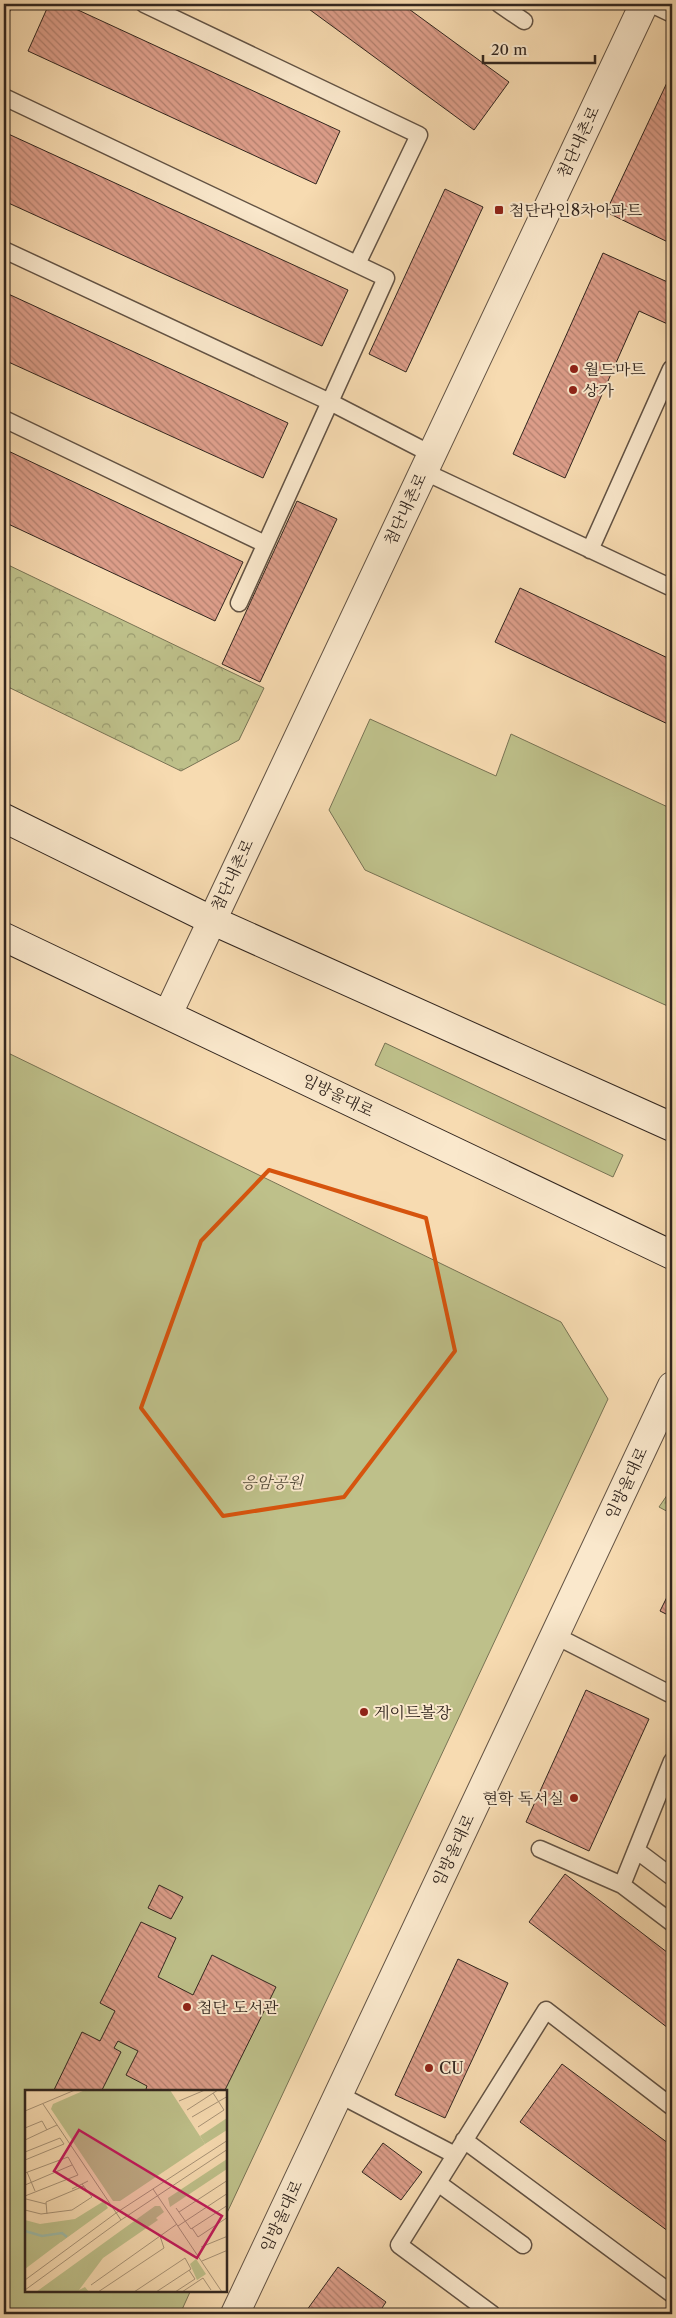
<svg xmlns="http://www.w3.org/2000/svg" width="676" height="2318" viewBox="0 0 676 2318" font-family="'Libre Caslon Text','Noto Serif KR',serif">
  <style>
    .green { fill: #bec08a; stroke: #787354 }
    .forest { fill: url(#forest-crowns); stroke: #787354 }
    .building { fill: url(#building-back-hatch); stroke: #32261f }
    .lines { fill: none; stroke-linecap: round; stroke-linejoin: round }
    .service-casing { stroke: #635344; stroke-width: 19 }
    .tertiary-casing { stroke: #635344; stroke-width: 30 }
    .secondary-casing { stroke: #32261f; stroke-width: 30 }
    .service { stroke: #fae8cc; stroke-width: 16 }
    .tertiary { stroke: #fae8cc; stroke-width: 28 }
    .secondary { stroke: #fae8cc; stroke-width: 28 }
    .marked { fill: none; stroke: #d6540e; stroke-width: 4; stroke-linejoin: round }
    .poi-dot { fill: #8f2418; stroke: #fae8cc; stroke-width: 2 }
    .labels { text-anchor: middle; stroke-width: 4; stroke-linejoin: round; paint-order: stroke }
    .street-label { font-size: 16px; fill: #32261f; stroke: #fae8cc }
    .poi-label { font-size: 16px; fill: #32261f; stroke: #fae8cc; text-anchor: start }
    .park-label { font-size: 16px; font-style: italic; fill: #554c3a; stroke: #fae8cc }
    .inset-river { fill: none; stroke: #9ebba8; stroke-width: 2.5 }
    .inset-road { fill: none; stroke: #a89377; stroke-width: 1 }
    .view { fill: #c2185b; fill-opacity: 0.15; stroke: #c2185b; stroke-width: 2.5 }
    .inset-edge { fill: none; stroke: #32261f; stroke-width: 2.5 }
  </style>
  <defs>
    <pattern id="forest-crowns" width="20" height="18" patternUnits="userSpaceOnUse" patternTransform="scale(1.25)"><rect width="20" height="18" fill="#bec08a"/><path d="M2 6a3 3 0 1 1 6 0M12 15a3 3 0 1 1 6 0" fill="none" stroke="#9b9c70"/></pattern>
    <pattern id="building-back-hatch" width="6" height="6" patternUnits="userSpaceOnUse" patternTransform="scale(1.25)"><rect width="6" height="6" fill="#dc9d89"/><path d="M-1 5l2 2M0 0l6 6M5-1l2 2" fill="none" stroke="#b3806f"/></pattern>
  </defs>
  <rect width="100%" height="100%" fill="#f7dbb1"/>
  <filter id="stains"><feTurbulence type="fractalNoise" baseFrequency=".004" numOctaves="4"/><feColorMatrix values="0 0 0 0 .2 0 0 0 0 .09 0 0 0 0 .02 0 0 0 .5 -.17"/></filter>
  <radialGradient id="worn" r=".72"><stop offset=".6" stop-color="#630" stop-opacity="0"/><stop offset="1" stop-color="#630" stop-opacity=".3"/></radialGradient>
  <path class="green" d="M370 719 496 776 511 734 672 809V1008L365 870 329 810Z
    M385 1043 623 1155 613 1177 375 1065Z
    M4 1051 561 1322 608 1399 226 2215V2092H26V2292H190L180 2314H4Z"/>
  <path class="forest" d="M4 563 264 688 239 740 181 771 4 685Z
    M672 1488V1514L659 1507Z"/>
  <path class="building" d="M4 4H13L4 24Z
    M49 4H65L340 131 316 184 28 51Z
    M302 4H402L509 82 474 130Z
    M672 72V244L606 212Z
    M4 132 348 290 322 346 4 201Z
    M445 189 483 207 406 372 369 354Z
    M603 253 672 284V326L639 311 565 478 513 454Z
    M4 292 288 423 263 478 4 360Z
    M4 449 243 562 215 621 4 522Z
    M297 501 337 519 260 682 222 664Z
    M520 588 672 660V726L495 642Z
    M672 1587V1617L660 1611Z
    M586 1690 649 1719 589 1851 526 1822Z
    M565 1874 672 1956V2031L529 1922Z
    M159 1885 183 1897 171 1919 148 1908Z
    M141 1922 176 1938 158 1977 193 1995 212 1955 276 1987 224 2092H145L147 2086 126 2075 138 2051 118 2041 114 2048 121 2052 101 2092H53L82 2032 100 2041 115 2011 100 2003Z
    M458 1959 508 1983 445 2118 395 2095Z
    M562 2064 672 2146V2234L520 2122Z
    M383 2143 422 2172 401 2200 362 2172Z
    M338 2267 386 2302 378 2314H304Z"/>
  <g class="lines">
    <defs>
      <path id="service" d="M144 4 419 135 357 264
        M499 4 524 21
        M651 4 672 14
        M4 97 386 278 239 603
        M4 250 330 402 431 454
        M4 419 265 544
        M423 471 672 588
        M590 550 671 369
        M554 1635 672 1695
        M540 1849 622 1885 672 1923
        M636 1850 672 1877
        M622 1885 672 1761
        M338 2094 455 2155
        M464 2140 672 2294
        M438 2183 523 2245
        M492 2314 399 2245 546 2010 672 2107"/>
      <path id="tertiary" d="M168 1014 644 4
        M235 2314 672 1386"/>
      <path id="secondary" d="M4 818 211 920 672 1127
        M4 937 672 1255"/>
    </defs>
    <use href="#service" class="service-casing"/>
    <use href="#tertiary" class="tertiary-casing"/>
    <use href="#secondary" class="secondary-casing"/>
    <use href="#service" class="service"/>
    <use href="#tertiary" class="tertiary"/>
    <use href="#secondary" class="secondary"/>
  </g>
  <path class="marked" d="M269 1170 426 1218 455 1351 344 1497 223 1516 141 1408 201 1241Z"/>
  <g class="poi-dot">
    <rect x="494" y="205" width="10" height="10" rx="2.5"/>
    <circle cx="574" cy="369" r="5"/>
    <circle cx="573" cy="390" r="5"/>
    <circle cx="364" cy="1712" r="5"/>
    <circle cx="574" cy="1798" r="5"/>
    <circle cx="187" cy="2007" r="5"/>
    <circle cx="429" cy="2068" r="5"/>
  </g>
  <g class="labels">
    <g class="street-label">
      <text transform="translate(578 142) rotate(-65)" y="6">첨단내촌로</text>
      <text transform="translate(405 509) rotate(-65)" y="6">첨단내촌로</text>
      <text transform="translate(232 875) rotate(-65)" y="6">첨단내촌로</text>
      <text transform="translate(338 1095) rotate(26)" y="6">임방울대로</text>
      <text transform="translate(626 1483) rotate(-65)" y="6">임방울대로</text>
      <text transform="translate(453 1850) rotate(-65)" y="6">임방울대로</text>
      <text transform="translate(281 2216) rotate(-65)" y="6">임방울대로</text>
    </g>
    <g class="poi-label">
      <text x="509" y="216">첨단라인8차아파트</text>
      <text x="584" y="375">월드마트</text>
      <text x="583" y="396">상가</text>
      <text x="374" y="1718">게이트볼장</text>
      <text x="564" y="1804" text-anchor="end">현학 독서실</text>
      <text x="197" y="2013">첨단 도서관</text>
      <text x="439" y="2074">CU</text>
    </g>
    <g class="park-label">
      <text x="272" y="1488">응암공원</text>
    </g>
  </g>
  <g transform="translate(25 2090)">
    <rect width="202" height="202" fill="#f7dbb1"/>
    <path d="M60 0H145L180 54 95 111H88L26 19 28 14ZM130 116H135L139 122 131 128 133 130 78 168 54 200 60 197 64 202H11ZM0 136 53 139 0 179ZM171 169 181 184 172 190 165 174Z" fill="#bec08a"/>
    <path d="M202 28V40L180 54 175 46ZM202 69V79L145 117 143 108ZM79 111 83 118 36 152 0 140V130L15 134 50 129Z" fill="#bec08a"/>
    <path class="inset-river" d="M0 141 17 146 37 143 42 147"/>
    <path class="inset-road" d="M154 11 180 0M18 14 96 130M162 20 193 0M0 21 50 0M167 27 203 6M173 37 199 20 188 3M0 38 17 31 22 40M0 50 32 35M0 62 35 48 39 54 0 70M2 82 10 101M0 83 43 67 53 85 0 106M0 95 47 75M47 99 63 91M128 99 197 202M1 109 21 114M151 118 166 139 203 115M0 120 16 124 47 120 67 107 57 94M154 122 203 90M22 124 21 112 59 96M153 136 203 103M167 138 173 147 203 127M176 157 203 146M177 171 203 160M0 190 91 123 203 50M66 195 152 134M0 200 96 130 203 59M73 202 139 158 135 146M109 202 160 168 166 179 131 202M150 202 170 189 164 180M157 202 178 188 186 200"/>
    <path class="view" d="M54 40 197 126 172 168 29 81Z"/>
    <rect width="202" height="202" class="inset-edge"/>
  </g>
  <rect width="676" height="2318" fill="none" stroke="#f7dbb1" stroke-width="20"/>
  <rect x="5" y="5" width="666" height="2308" fill="none" stroke="#32261f" stroke-width="2.5"/>
  <rect x="10" y="10" width="656" height="2298" fill="none" stroke="#32261f"/>
  <path d="M483 55v8h112v-8" fill="none" stroke="#32261f" stroke-width="2.5"/>
  <text x="491" y="55" font-size="15" fill="#32261f" stroke="#fae8cc" stroke-width="4" paint-order="stroke">20 m</text>
  <rect width="100%" height="100%" filter="url(#stains)"/>
  <rect width="100%" height="100%" fill="url(#worn)"/>
</svg>
